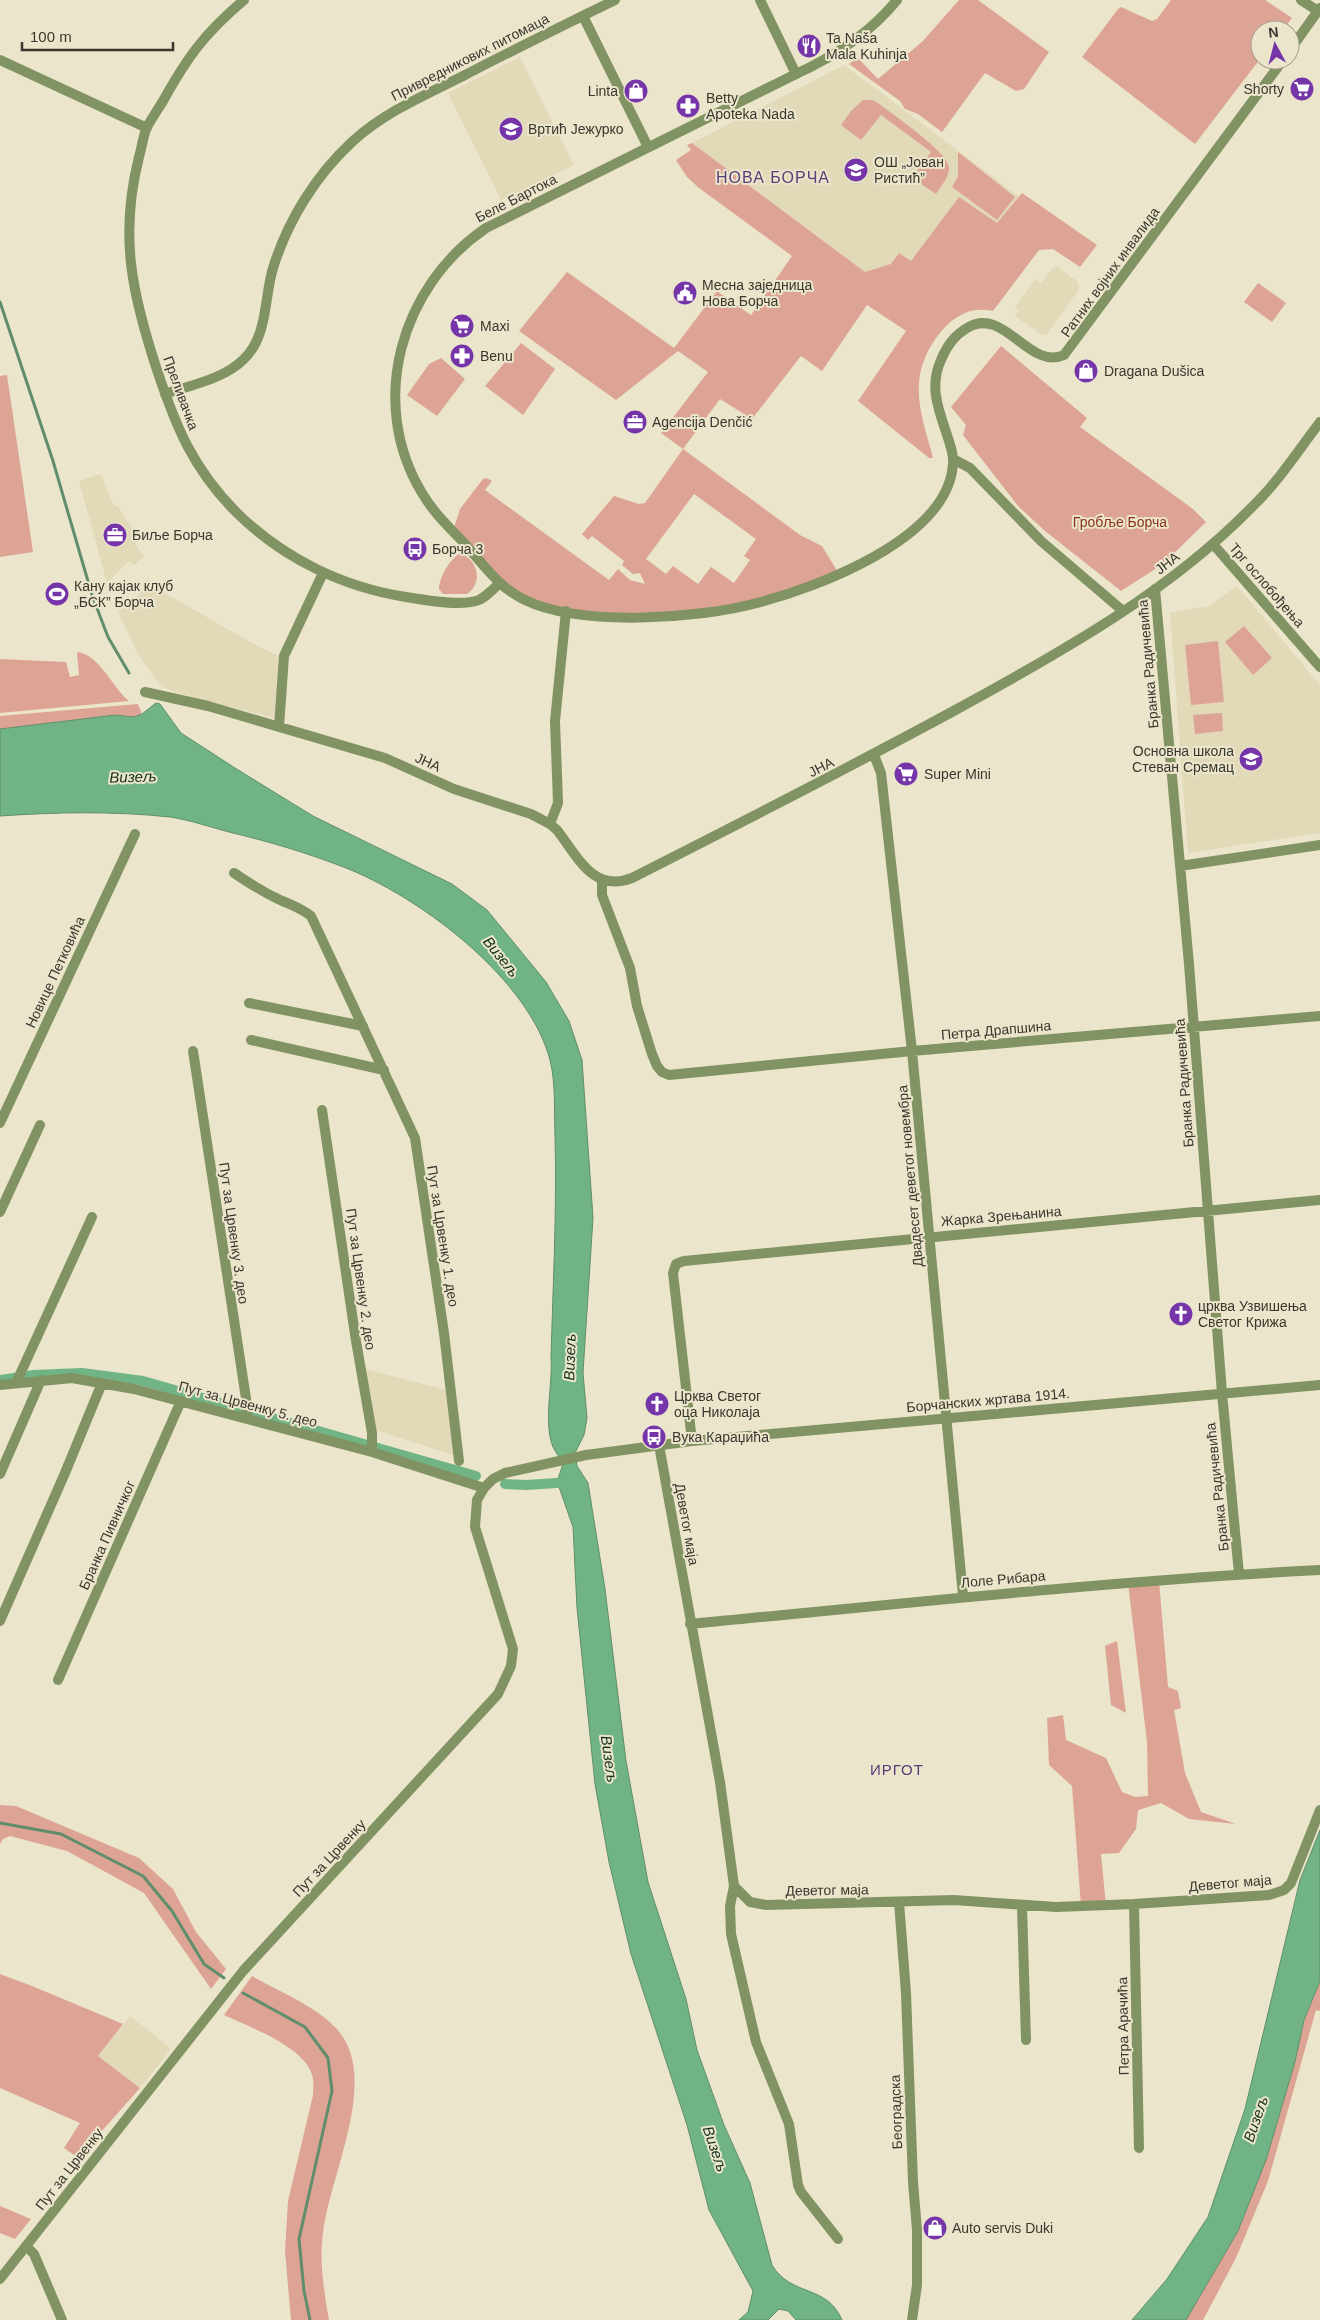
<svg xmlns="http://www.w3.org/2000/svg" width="1320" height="2320" viewBox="0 0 1320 2320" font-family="Helvetica,sans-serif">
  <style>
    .built { fill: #e2d9b9 }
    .green { fill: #dda495; fill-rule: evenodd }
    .water { fill: #70b486; stroke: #608e6c }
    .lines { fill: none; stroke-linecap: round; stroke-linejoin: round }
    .stream { stroke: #608e6c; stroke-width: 3 }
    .canal { stroke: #70b486; stroke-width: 10 }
    .minor { stroke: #829363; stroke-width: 10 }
    .tertiary { stroke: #829363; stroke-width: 10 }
    .labels { text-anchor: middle; stroke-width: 4; stroke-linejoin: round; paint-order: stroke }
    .poi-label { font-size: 14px; fill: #3a372e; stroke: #ebe5cc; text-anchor: start }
    .street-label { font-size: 14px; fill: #3a372e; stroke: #ebe5cc }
    .park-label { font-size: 14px; fill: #8b321b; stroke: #ebe5cc }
    .water-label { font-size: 15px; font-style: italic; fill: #12311d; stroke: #ebe5cc }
    .neighbourhood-label { font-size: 15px; letter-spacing: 1px; fill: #5a3c77; stroke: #ebe5cc }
    .quarter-label { font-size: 16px; letter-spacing: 1px; fill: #5a3c77; stroke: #ebe5cc }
  </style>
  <rect width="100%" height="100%" fill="#ebe5cc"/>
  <path class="built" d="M520 57 574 165 501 200 448 93Z
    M844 65 1021 198 930 321 692 143Z
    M1056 266 1078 282 1079 289 1047 334 1042 335 1015 316 1019 310 1015 308 1035 279 1041 283 1052 268 1054 269Z
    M101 474 114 506 117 505 140 540 135 544 144 556 134 565 129 561 107 583 79 481Z
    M151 585 250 642 279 656 276 718 197 699 162 687 139 656 118 612Z
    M1237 586 1320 685V833L1188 853 1170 613 1209 606Z
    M365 1369 446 1390 453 1455 375 1430Z
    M130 2016 171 2049 140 2088 98 2056Z"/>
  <path class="green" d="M959 0H978L1049 52 1024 89 1016 91 985 73 942 132 918 114 905 109 900 101 849 64 858 58 878 79 923 41Z
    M1171 0H1265L1292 18 1283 30H1260V59L1195 144 1082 57 1118 9 1121 7 1152 21 1157 19Z
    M863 100H872L878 103C892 114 948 152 949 167 950 176 941 186 936 194L912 178 931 152 881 115 861 140 841 125 851 111Z
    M692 143 865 272 891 264 899 253 911 261 959 197 997 223 1022 193 1097 245 1080 267 1053 249 1039 250 993 311C983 309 972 309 963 314 940 324 920 358 919 383 917 408 927 434 933 458H929L858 401 906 331 867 305 822 371 801 356 752 419 720 399 683 449 800 535 822 546 839 574 726 610 611 616 521 599 453 531 460 509 483 479 487 478 492 481 485 490 609 580 618 569 630 580 645 584 640 573 633 574 622 565 624 561 592 536 588 540 582 534 614 496 639 504 645 503 683 449 661 433 708 372 678 351 616 400 519 331 567 272 674 348 717 291 751 315 792 256 699 188 687 177 676 160 691 150 687 145ZM694 494 756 539 744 556 750 560 734 583 711 567 698 584 673 566 666 574 646 559Z
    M958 152 1015 197 997 220 952 187 958 176Z
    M1258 283 1286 303 1272 322 1244 302Z
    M521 343 555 369 523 415 485 386Z
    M1001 346 1087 418 1080 427 1193 509 1206 522 1163 564 1121 591 1045 531 1018 506 963 435 966 425 951 407Z
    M441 358 465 379 437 416 407 395 429 364Z
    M7 375 33 552 0 557V376Z
    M459 554C476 556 485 582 467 594H443L439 589C439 578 450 559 459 554Z
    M1244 626 1272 658 1253 675 1225 642Z
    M1218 641 1224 702 1191 705 1185 645Z
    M77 652C100 655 111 686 129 701L0 713V659L66 662 70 677 79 675Z
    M138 704 142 714 134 717 115 715 0 729V716Z
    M1222 713 1223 731 1195 734 1193 715Z
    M1159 1581 1168 1687 1178 1691 1181 1708 1174 1710 1185 1773 1201 1812 1236 1824 1189 1819 1161 1803 1138 1810 1136 1829 1119 1853 1101 1854 1106 1905 1081 1906 1072 1786 1049 1765 1047 1718 1063 1715 1066 1740 1106 1758 1122 1792 1135 1797 1148 1796 1147 1742 1128 1583Z
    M1117 1641 1126 1713 1111 1705 1105 1646Z
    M0 1805 16 1806 139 1858 173 1889 196 1932 226 1969 211 1989 144 1893 67 1851 10 1836 3 1839 0 1844Z
    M0 1974 32 1986 123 2024 98 2056 140 2088 78 2158 64 2148 80 2123 0 2088Z
    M252 1976C278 1991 316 2006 336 2028 382 2077 329 2176 323 2233 319 2261 324 2292 329 2320H291L285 2251 288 2201 313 2095C313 2090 314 2084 313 2079 309 2048 249 2027 224 2015Z
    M1320 1981V2011L1316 2010 1268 2181 1236 2258 1203 2320H1186L1238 2231 1295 2062 1304 2020Z
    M0 2206 31 2219 15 2239 0 2233Z"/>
  <path class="water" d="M156 703 160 704 181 733 235 768 313 816 452 884 487 910 546 982 569 1021 582 1060 593 1218 583 1373 587 1418 584 1435 575 1453 577 1466 588 1483 605 1589 626 1761 648 1882 686 1999 697 2050 724 2125 750 2183 772 2265C791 2297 827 2284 842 2320H796L788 2311 779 2309 768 2320H739L748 2312 753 2291 709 2210 687 2125 631 1954 609 1862 595 1784 577 1608 573 1527 559 1487 558 1479 563 1464C560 1458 556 1453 553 1447 543 1422 553 1385 551 1358 553 1284 557 1210 555 1136 554 1111 556 1084 550 1060 529 980 425 901 351 870 311 854 271 842 229 832 210 827 190 820 170 817 114 811 56 812 0 816V729L115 715 134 717 142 714Z
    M1320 1830V1981L1304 2020 1295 2062 1266 2160 1238 2231 1186 2320H1132L1167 2279 1208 2217 1245 2109 1300 1880Z"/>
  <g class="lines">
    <path class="stream" d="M0 302 53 461 92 595 108 637 129 673
      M0 1823 61 1834 143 1876 172 1911 204 1964 224 1978
      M243 1993 305 2027 328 2058 332 2091 299 2239 304 2291 310 2320"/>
    <path class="canal" d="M0 1380 34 1375 82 1373 143 1381 476 1476
      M505 1484 527 1485 571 1482"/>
    <path class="minor" d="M244 0C205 33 188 56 163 101 158 109 152 118 147 127 143 136 142 147 139 157 119 236 132 294 157 370 176 427 193 469 237 513 283 558 342 587 406 597 424 600 462 607 479 600 487 596 493 589 499 584
      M1301 0 1318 11
      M583 16 648 147
      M0 60 147 128
      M796 74C833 57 871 32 897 0
      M165 394C191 385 224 379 244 359 268 336 264 298 273 268 288 220 316 175 353 141 385 112 425 95 463 76 513 50 564 25 615 0
      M953 459 970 468 1041 541 1123 611
      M1213 544 1320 667
      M1155 589 1189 964 1222 1393 1239 1574
      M145 692 208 706 385 758 454 789 531 814 550 824 557 830C578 857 593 893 632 878 746 820 859 763 970 702 1070 647 1172 589 1252 507 1278 482 1298 451 1320 422
      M279 727 284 656 323 573
      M874 755 881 773 912 1051 963 1596
      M550 824 558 803 555 721 566 611
      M1180 866 1320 845
      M234 873C248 882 261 891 276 898 288 904 300 907 311 916L415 1138 444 1333 459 1461
      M602 881V895L630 968 637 1006 652 1054 657 1066 662 1072 669 1075 912 1051 1320 1016
      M249 1003 363 1026
      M251 1040 384 1070
      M193 1051 247 1405 246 1418
      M322 1110 356 1341 372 1433V1452
      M0 1123 135 834
      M0 1212 40 1125
      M16 1383 92 1217
      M0 1385 72 1378 134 1389 372 1452 484 1488
      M692 1441 673 1273 676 1264 684 1261 1320 1200
      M659 1445 720 1782 734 1886 750 1902 766 1905 954 1900 1056 1907 1134 1904 1269 1895 1284 1890 1291 1883 1320 1810
      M0 1474 41 1380
      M0 1621 65 1473 102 1383
      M690 1624C899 1604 1109 1581 1320 1570
      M58 1680 181 1401
      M734 1886 730 1906 731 1934 756 2042 789 2124 798 2185 801 2192 838 2239
      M899 1902 906 1993 913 2182 917 2230V2285L912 2320
      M1134 1904 1139 2148
      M1022 1906 1026 2040
      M26 2246 34 2254 62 2320"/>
    <path class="tertiary" d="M760 0 796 74 486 228C401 286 367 402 422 493 433 512 449 527 464 543 483 564 499 588 525 600 581 627 698 619 757 603 818 587 948 539 953 464 954 456 951 448 949 441 940 413 928 388 941 360 946 347 955 335 967 328 1004 305 1029 371 1064 355L1283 60
      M1290 50 1320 8
      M0 2279 243 1971 498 1694 511 1666 513 1649 475 1527 477 1500 484 1488 493 1479 505 1473 586 1455 692 1441 1320 1385"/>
  </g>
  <defs>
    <symbol id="restaurant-disc" viewBox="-11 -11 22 22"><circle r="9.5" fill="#7534a8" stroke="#ebe5cc"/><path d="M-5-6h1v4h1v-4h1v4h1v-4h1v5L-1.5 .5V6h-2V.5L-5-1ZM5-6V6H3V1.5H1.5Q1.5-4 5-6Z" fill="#fff"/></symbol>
    <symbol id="supermarket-disc" viewBox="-11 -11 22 22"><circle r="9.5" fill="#7534a8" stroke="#ebe5cc"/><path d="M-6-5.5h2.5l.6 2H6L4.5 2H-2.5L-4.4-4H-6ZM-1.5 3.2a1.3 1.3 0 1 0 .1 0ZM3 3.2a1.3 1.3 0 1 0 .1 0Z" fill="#fff"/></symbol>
    <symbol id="shop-disc" viewBox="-11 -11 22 22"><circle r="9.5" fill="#7534a8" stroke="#ebe5cc"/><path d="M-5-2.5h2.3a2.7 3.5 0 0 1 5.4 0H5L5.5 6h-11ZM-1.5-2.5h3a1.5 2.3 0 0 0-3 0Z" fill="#fff"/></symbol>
    <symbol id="pharmacy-disc" viewBox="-11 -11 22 22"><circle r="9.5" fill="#7534a8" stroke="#ebe5cc"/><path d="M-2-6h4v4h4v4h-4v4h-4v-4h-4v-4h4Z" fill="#fff"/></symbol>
    <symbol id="school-disc" viewBox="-11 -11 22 22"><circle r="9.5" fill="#7534a8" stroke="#ebe5cc"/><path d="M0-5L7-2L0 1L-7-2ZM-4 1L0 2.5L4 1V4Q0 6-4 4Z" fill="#fff"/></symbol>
    <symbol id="civic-disc" viewBox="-11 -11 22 22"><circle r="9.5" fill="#7534a8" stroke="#ebe5cc"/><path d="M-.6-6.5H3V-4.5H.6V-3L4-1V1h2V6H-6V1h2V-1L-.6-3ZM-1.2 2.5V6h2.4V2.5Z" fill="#fff"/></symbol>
    <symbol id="office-disc" viewBox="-11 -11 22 22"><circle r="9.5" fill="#7534a8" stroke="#ebe5cc"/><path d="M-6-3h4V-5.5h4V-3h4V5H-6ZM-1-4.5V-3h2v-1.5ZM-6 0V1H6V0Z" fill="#fff"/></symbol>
    <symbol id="bus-disc" viewBox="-11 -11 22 22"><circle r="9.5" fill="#7534a8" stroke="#ebe5cc"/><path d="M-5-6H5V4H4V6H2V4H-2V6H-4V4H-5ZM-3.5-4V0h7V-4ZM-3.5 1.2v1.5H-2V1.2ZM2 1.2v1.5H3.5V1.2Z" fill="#fff"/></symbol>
    <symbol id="stadium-disc" viewBox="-11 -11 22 22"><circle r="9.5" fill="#7534a8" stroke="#ebe5cc"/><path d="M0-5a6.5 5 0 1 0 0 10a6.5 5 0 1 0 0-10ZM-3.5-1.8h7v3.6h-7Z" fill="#fff"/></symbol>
    <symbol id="church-disc" viewBox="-11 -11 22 22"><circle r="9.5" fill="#7534a8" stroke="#ebe5cc"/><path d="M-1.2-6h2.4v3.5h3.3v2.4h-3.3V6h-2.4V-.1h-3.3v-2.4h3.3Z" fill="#fff"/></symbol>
  </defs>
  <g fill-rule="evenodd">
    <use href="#restaurant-disc" x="795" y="32" width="28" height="28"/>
    <use href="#supermarket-disc" x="1288" y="75" width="28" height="28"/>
    <use href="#shop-disc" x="622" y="77" width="28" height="28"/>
    <use href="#pharmacy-disc" x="674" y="92" width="28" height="28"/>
    <use href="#school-disc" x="497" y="115" width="28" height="28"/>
    <use href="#school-disc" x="842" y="156" width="28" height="28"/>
    <use href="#civic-disc" x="671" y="279" width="28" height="28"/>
    <use href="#supermarket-disc" x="448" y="312" width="28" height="28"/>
    <use href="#pharmacy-disc" x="448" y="342" width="28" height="28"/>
    <use href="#shop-disc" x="1072" y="357" width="28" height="28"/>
    <use href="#office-disc" x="621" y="408" width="28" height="28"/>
    <use href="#office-disc" x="101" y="521" width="28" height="28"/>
    <use href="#bus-disc" x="401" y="535" width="28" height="28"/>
    <use href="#stadium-disc" x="43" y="580" width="28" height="28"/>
    <use href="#school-disc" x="1237" y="745" width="28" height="28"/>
    <use href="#supermarket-disc" x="892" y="760" width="28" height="28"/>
    <use href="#church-disc" x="1167" y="1300" width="28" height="28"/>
    <use href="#church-disc" x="643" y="1390" width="28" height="28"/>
    <use href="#bus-disc" x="640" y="1423" width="28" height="28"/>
    <use href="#shop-disc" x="921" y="2214" width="28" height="28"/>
  </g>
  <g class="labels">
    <g class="poi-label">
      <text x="826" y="43">Ta Naša<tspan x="826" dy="16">Mala Kuhinja</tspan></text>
      <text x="1284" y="94" text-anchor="end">Shorty</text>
      <text x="618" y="96" text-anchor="end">Linta</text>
      <text x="706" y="103">Betty<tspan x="706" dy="16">Apoteka Nada</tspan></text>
      <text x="528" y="134">Вртић Јежурко</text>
      <text x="874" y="167">ОШ „Јован<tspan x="874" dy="16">Ристић”</tspan></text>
      <text x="702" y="290">Месна заједница<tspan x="702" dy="16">Нова Борча</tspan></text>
      <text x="480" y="331">Maxi</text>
      <text x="480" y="361">Benu</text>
      <text x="1104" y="376">Dragana Dušica</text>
      <text x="652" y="427">Agencija Denčić</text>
      <text x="132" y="540">Биље Борча</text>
      <text x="432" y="554">Борча 3</text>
      <text x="74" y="591">Кану кајак клуб<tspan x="74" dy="16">„БСК” Борча</tspan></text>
      <text x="1234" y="756" text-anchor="end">Основна школа<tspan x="1234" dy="16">Стеван Сремац</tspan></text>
      <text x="924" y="779">Super Mini</text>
      <text x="1198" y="1311">црква Узвишења<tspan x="1198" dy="16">Светог Крижа</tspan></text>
      <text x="674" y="1401">Црква Светог<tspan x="674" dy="16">оца Николаја</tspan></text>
      <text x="672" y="1442">Вука Караџића</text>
      <text x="952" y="2233">Auto servis Duki</text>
    </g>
    <g class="street-label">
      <text transform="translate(470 57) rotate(-27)" y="5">Привредникових питомаца</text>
      <text transform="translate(516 198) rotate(-27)" y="5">Беле Бартока</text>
      <text transform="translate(1110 272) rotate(-54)" y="5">Ратних војних инвалида</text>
      <text transform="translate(181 393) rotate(70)" y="5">Преливачка</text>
      <text transform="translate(1167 563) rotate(-38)" y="5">ЈНА</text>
      <text transform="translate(1267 585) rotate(49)" y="5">Трг ослобођења</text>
      <text transform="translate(1148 664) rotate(-95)" y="5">Бранка Радичевића</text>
      <text transform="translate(428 762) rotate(24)" y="5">ЈНА</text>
      <text transform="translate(821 767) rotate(-27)" y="5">ЈНА</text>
      <text transform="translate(55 972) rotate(-65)" y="5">Новице Петковића</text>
      <text transform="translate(996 1030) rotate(-5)" y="5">Петра Драпшина</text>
      <text transform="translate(1184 1083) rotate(-94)" y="5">Бранка Радичевића</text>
      <text transform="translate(910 1176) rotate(-95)" y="5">Двадесет деветог новембра</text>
      <text transform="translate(1001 1216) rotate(-5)" y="5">Жарка Зрењанина</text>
      <text transform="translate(234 1233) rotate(82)" y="5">Пут за Црвенку 3. део</text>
      <text transform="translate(443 1236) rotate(81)" y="5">Пут за Црвенку 1. део</text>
      <text transform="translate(361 1279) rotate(82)" y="5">Пут за Црвенку 2. део</text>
      <text transform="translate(988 1400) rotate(-5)" y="5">Борчанских жртава 1914.</text>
      <text transform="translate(248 1404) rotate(15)" y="5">Пут за Црвенку 5. део</text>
      <text transform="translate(1217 1487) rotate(-96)" y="5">Бранка Радичевића</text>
      <text transform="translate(687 1524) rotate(80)" y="5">Деветог маја</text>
      <text transform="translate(107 1535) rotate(-66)" y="5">Бранка Пивничког</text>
      <text transform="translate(1003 1579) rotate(-5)" y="5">Лоле Рибара</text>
      <text transform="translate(329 1858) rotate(-47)" y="5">Пут за Црвенку</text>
      <text transform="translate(1230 1883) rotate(-5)" y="5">Деветог маја</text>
      <text transform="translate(827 1890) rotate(-1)" y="5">Деветог маја</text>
      <text transform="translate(1123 2026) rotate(-91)" y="5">Петра Арачића</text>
      <text transform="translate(896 2112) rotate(-92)" y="5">Београдска</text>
      <text transform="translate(69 2169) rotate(-52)" y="5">Пут за Црвенку</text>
    </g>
    <g class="park-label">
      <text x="1120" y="527">Гробље Борча</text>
    </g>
    <g class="water-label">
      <text transform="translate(133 777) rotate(-2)" y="5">Визељ</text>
      <text transform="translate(501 957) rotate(51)" y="5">Визељ</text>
      <text transform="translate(570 1357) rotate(-88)" y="5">Визељ</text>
      <text transform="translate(609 1759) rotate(82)" y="5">Визељ</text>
      <text transform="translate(1256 2119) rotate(-71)" y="5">Визељ</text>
      <text transform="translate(715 2149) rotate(71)" y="5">Визељ</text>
    </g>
    <g class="neighbourhood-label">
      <text x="897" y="1775">ИРГОТ</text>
    </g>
    <g class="quarter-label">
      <text x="773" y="183">НОВА БОРЧА</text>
    </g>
  </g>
  <g transform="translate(1275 45) rotate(353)"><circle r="24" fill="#ebe5cc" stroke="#a49f8d"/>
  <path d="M0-4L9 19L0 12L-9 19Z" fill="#7534a8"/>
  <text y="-8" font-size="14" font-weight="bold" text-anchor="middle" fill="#3a372e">N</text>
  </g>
  <path d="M22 42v8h151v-8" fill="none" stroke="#3a372e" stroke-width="2.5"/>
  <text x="30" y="42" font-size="15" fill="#3a372e" stroke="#ebe5cc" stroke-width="4" paint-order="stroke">100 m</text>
</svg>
